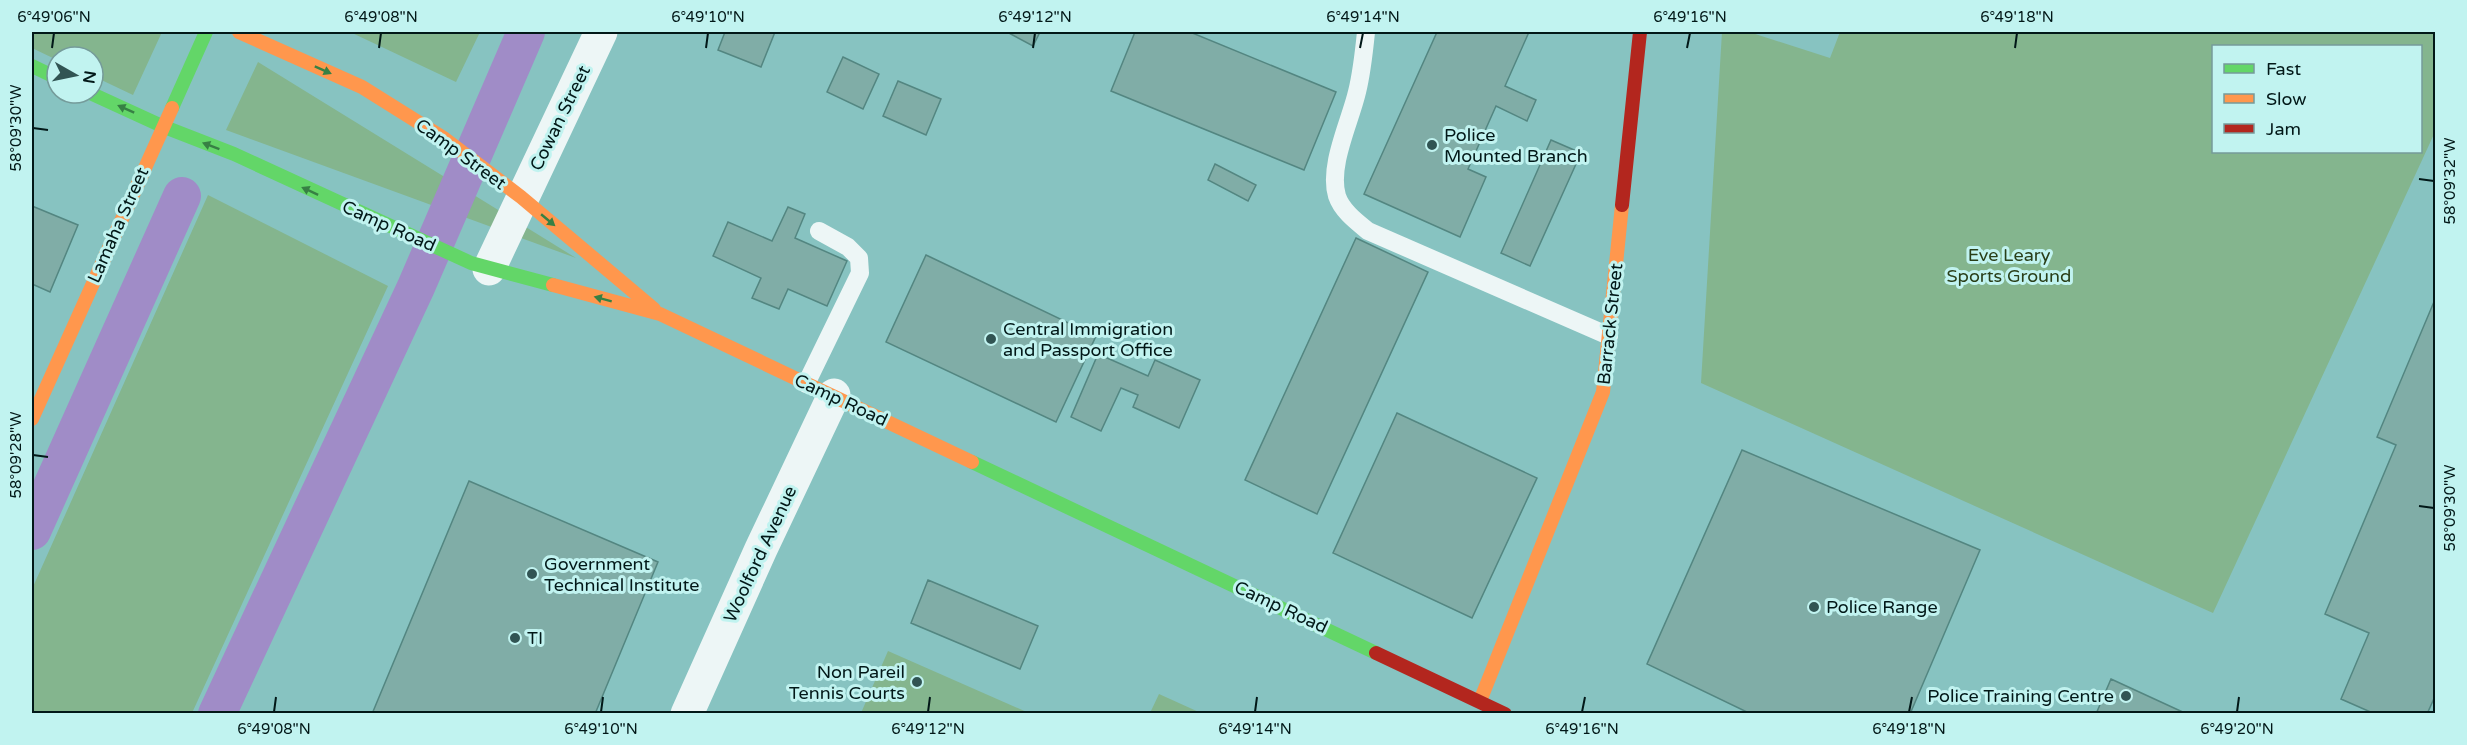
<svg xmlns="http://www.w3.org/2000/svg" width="2467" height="745" viewBox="0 0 2467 745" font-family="'Varela Round',sans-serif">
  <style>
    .green { fill: #84b58e; fill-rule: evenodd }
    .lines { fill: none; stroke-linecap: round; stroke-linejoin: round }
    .canal { stroke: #a08cc7; stroke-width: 38 }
    .building { fill: #80ada7; stroke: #538681; stroke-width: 1.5 }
    .lane { stroke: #edf6f6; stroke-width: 18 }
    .street { stroke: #edf6f6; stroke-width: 33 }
    .fast { stroke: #63d668; stroke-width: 14 }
    .slow { stroke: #ff974d; stroke-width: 14 }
    .jam { stroke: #b3261e; stroke-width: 14 }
    .oneway { fill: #378044 }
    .ticks { fill: none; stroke: #021818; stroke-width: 2 }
    .poi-dot { fill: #315453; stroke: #c1f3f0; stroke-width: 2 }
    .labels { text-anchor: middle; stroke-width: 6; stroke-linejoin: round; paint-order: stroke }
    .street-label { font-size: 18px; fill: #021818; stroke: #c1f3f0 }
    .poi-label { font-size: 18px; fill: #021818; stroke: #c1f3f0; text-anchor: start }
    .park-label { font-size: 18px; fill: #293e18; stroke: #c1f3f0 }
    .neatline { fill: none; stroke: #021818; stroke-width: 2 }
    .ticks-label { font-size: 15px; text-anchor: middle; fill: #021818 }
  </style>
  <rect width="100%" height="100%" fill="#87c3c1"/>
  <path class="green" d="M32 32H162L133 95 93 76V57H57V60L32 48Z
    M350 32H480L456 82Z
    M1722 32H1749L1830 58 1840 32H2435V132L2213 613 1701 383ZM2420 46V152H2214V46Z
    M258 62 576 258 226 130Z
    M208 195 388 286 192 713H32V589Z
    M888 651 1029 713H861Z
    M1159 694 1201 713H1150Z"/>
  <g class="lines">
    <path class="canal" d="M32 531 182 196
      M217 714 416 287 526 32"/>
  </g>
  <path class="building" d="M725 32H775L761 67 718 50Z
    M1007 32H1040L1033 46Z
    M1135 32H1190L1336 92 1304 170 1111 91Z
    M1437 32H1529L1505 86 1536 100 1527 121 1496 106 1468 169 1486 177 1460 237 1364 194Z
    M843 57 879 74 863 109 827 92Z
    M898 81 941 99 926 135 883 116Z
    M1551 140 1581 153 1530 266 1501 253Z
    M1215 164 1256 185 1248 201 1208 180Z
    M32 206 78 225 50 292 32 284Z
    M788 207 805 214 795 238 847 261 827 306 788 289 779 309 752 298 761 278 713 256 728 222 772 241Z
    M1356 238 1428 272 1317 514 1245 480Z
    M926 255 1096 336 1056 422 886 342Z
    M2436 297V694L2427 714H2375L2341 699 2369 633 2325 614 2396 445 2377 437Z
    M1098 354 1148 376 1155 360 1200 380 1179 428 1133 407 1138 395 1121 388 1101 431 1071 417Z
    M1397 413 1537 478 1472 618 1333 553Z
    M1742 450 1980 550 1910 714H1751L1647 664Z
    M469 481 658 562 595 714H372Z
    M928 580 1038 626 1020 669 911 623Z
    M2111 679 2187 714H2096Z"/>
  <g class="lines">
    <path class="lane" d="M1366 32C1364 52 1362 72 1357 92 1350 122 1328 166 1337 196 1342 211 1357 222 1368 231L1609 336
      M806 384 860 273 859 258 848 247 819 231"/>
    <path class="street" d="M489 269 601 32
      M687 714 761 549 834 395"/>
    <path class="fast" d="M32 66 57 78
      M90 93 162 126 234 154 471 263 553 285
      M172 108 206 32
      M972 462 1376 653"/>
    <path class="slow" d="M239 32 362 87 445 139 521 197 654 309
      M553 285 660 314 972 462
      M32 419 172 108
      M1480 701 1603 392 1622 205"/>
    <path class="jam" d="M1622 205 1640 32
      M1376 653 1505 714"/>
  </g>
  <defs><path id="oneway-solid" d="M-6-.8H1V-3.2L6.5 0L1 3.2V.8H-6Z" transform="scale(1.5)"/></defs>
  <g class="oneway">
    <use href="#oneway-solid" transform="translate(323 70) rotate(24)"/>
    <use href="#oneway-solid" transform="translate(126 109) rotate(-156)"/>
    <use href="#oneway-solid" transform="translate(211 146) rotate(-159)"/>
    <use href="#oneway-solid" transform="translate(310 191) rotate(-155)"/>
    <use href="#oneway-solid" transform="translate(548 220) rotate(40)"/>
    <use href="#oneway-solid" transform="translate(603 299) rotate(-165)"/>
  </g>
  <path class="ticks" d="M52 48 54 33M379 48 381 33M706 48 708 33M1033 48 1035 33M1360 48 1363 33M1687 48 1690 33M2015 48 2017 33M33 128 48 130M2419 179 2434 181M33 455 48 457M2419 506 2434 508M274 712 276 697M601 712 603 697M928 712 930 697M1255 712 1257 697M1582 712 1585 697M1909 712 1912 697M2237 712 2239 697"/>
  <g class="poi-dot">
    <circle cx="1432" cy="145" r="6"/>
    <circle cx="991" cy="339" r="6"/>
    <circle cx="532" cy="574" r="6"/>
    <circle cx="1814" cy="607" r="6"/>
    <circle cx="515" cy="638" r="6"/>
    <circle cx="917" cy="682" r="6"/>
    <circle cx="2126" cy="696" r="6"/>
  </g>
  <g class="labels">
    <g class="street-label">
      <text transform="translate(560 118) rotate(-64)" y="6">Cowan Street</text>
      <text transform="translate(461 154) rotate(36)" y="6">Camp Street</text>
      <text transform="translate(118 225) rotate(-66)" y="6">Lamaha Street</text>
      <text transform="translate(389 226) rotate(24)" y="6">Camp Road</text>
      <text transform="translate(1610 324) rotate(-84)" y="6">Barrack Street</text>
      <text transform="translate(841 400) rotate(25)" y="6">Camp Road</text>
      <text transform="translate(760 554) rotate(-65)" y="6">Woolford Avenue</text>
      <text transform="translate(1281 607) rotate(25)" y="6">Camp Road</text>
    </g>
    <g class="poi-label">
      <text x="1444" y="141">Police<tspan x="1444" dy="21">Mounted Branch</tspan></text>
      <text x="1003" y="335">Central Immigration<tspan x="1003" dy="21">and Passport Office</tspan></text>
      <text x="544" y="570">Government<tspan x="544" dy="21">Technical Institute</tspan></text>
      <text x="1826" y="613">Police Range</text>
      <text x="527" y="644">TI</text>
      <text x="905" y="678" text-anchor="end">Non Pareil<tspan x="905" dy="21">Tennis Courts</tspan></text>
      <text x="2114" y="702" text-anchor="end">Police Training Centre</text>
    </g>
    <g class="park-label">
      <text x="2009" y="261">Eve Leary<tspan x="2009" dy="21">Sports Ground</tspan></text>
    </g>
  </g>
  <rect width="2467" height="745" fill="none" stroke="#c1f3f0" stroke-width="66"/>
  <rect x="2212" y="45" width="210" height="108" fill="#c1f3f0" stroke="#759b9a" stroke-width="1.5"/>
  <rect x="2224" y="64" width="30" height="9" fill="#63d668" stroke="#759b9a" stroke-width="1.5"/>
  <text x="2266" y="75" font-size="18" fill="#021818">Fast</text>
  <rect x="2224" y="94" width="30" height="9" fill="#ff974d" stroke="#759b9a" stroke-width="1.5"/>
  <text x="2266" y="105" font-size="18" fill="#021818">Slow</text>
  <rect x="2224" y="124" width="30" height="9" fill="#b3261e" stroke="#759b9a" stroke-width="1.5"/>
  <text x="2266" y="135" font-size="18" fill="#021818">Jam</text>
  <g transform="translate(75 75) rotate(99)"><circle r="28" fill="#c1f3f0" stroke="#759b9a" stroke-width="1.5"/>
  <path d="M0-4.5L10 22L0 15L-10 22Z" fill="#315453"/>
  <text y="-9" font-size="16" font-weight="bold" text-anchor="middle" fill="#021818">N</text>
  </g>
  <rect x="33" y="33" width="2401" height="679" class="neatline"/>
  <g class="ticks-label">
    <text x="54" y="22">6°49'06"N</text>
    <text x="381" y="22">6°49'08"N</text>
    <text x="708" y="22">6°49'10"N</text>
    <text x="1035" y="22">6°49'12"N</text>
    <text x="1363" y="22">6°49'14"N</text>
    <text x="1690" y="22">6°49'16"N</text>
    <text x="2017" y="22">6°49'18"N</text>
    <text transform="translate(16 128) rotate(-90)" y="5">58°09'30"W</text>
    <text transform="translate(2450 181) rotate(-90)" y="5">58°09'32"W</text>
    <text transform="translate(16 455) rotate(-90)" y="5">58°09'28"W</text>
    <text transform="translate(2450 508) rotate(-90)" y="5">58°09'30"W</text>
    <text x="274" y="734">6°49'08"N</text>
    <text x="601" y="734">6°49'10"N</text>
    <text x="928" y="734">6°49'12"N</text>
    <text x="1255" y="734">6°49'14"N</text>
    <text x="1582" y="734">6°49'16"N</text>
    <text x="1909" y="734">6°49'18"N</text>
    <text x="2237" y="734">6°49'20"N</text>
  </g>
</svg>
